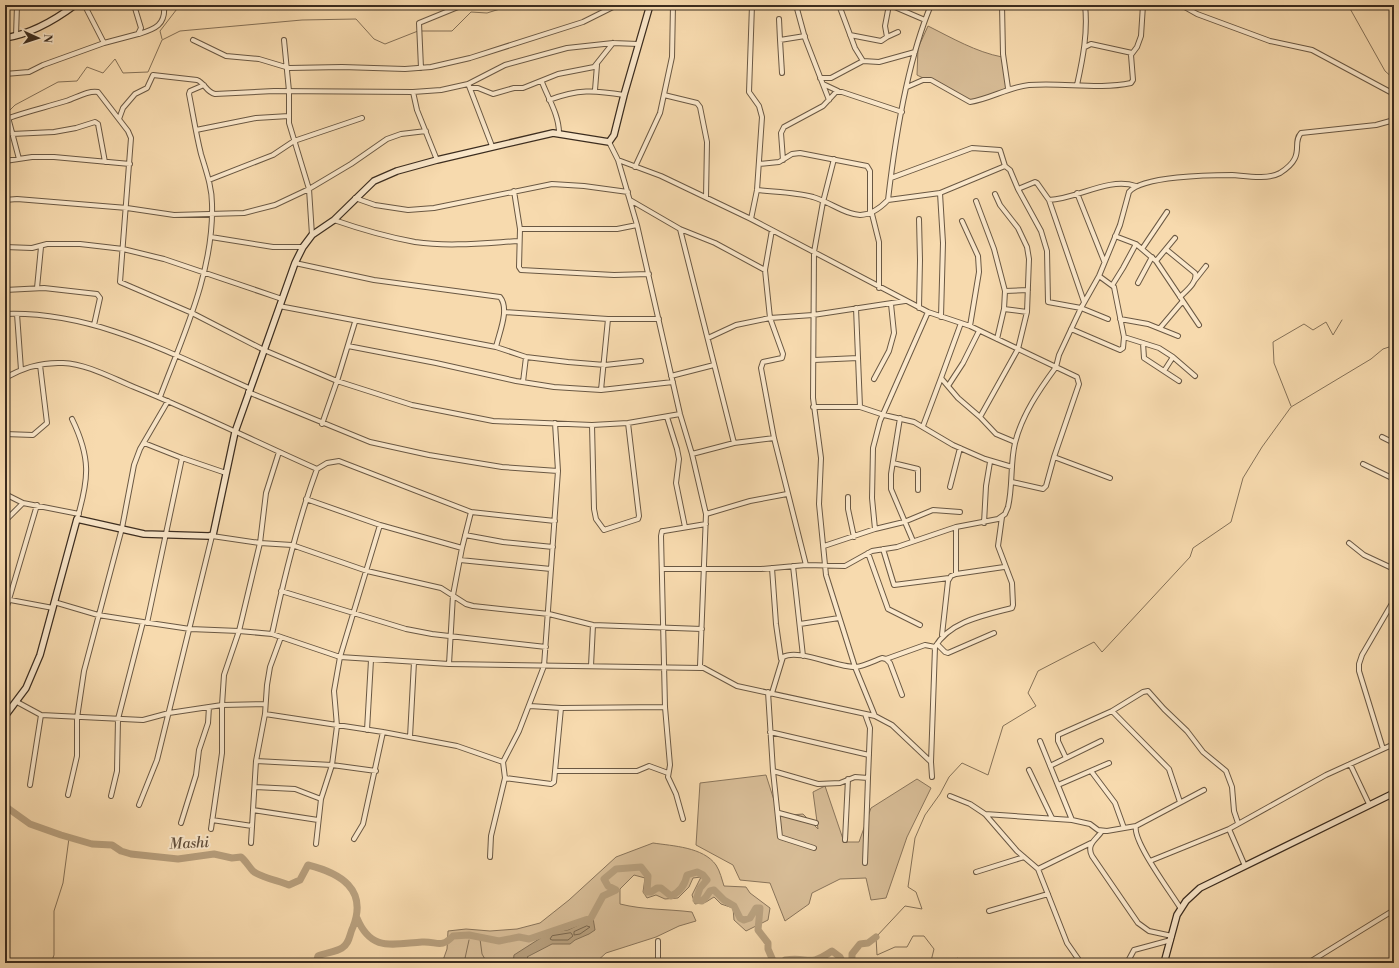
<svg xmlns="http://www.w3.org/2000/svg" width="1399" height="968" viewBox="0 0 1399 968" font-family="'Libre Bodoni',serif">
  <style>
    .green { fill: #d7bc96; stroke: #89745a }
    .water { fill: #b79f7d; stroke: #857157 }
    .lines { fill: none; stroke-linecap: round; stroke-linejoin: round }
    .shore { stroke: #79664e; stroke-width: 1 }
    .stream { stroke: #857157; stroke-width: 1 }
    .river { stroke: #b79f7d; stroke-width: 7 }
    .street-casing { stroke: #6a5843; stroke-width: 6 }
    .secondary-casing { stroke: #3b2c1f; stroke-width: 8 }
    .street { stroke: #fae7ca; stroke-width: 4 }
    .secondary { stroke: #fae7ca; stroke-width: 5.5 }
    .labels { text-anchor: middle; stroke-width: 4; stroke-linejoin: round; paint-order: stroke }
    .water-label { font-size: 15px; font-style: italic; fill: #604e3b; stroke: #fae7ca }
  </style>
  <rect width="100%" height="100%" fill="#f7daae"/>
  <filter id="stains"><feTurbulence type="fractalNoise" baseFrequency=".005" numOctaves="4"/><feColorMatrix values="0 0 0 0 .2 0 0 0 0 .09 0 0 0 0 .02 0 0 0 .5 -.17"/></filter>
  <radialGradient id="worn" r=".72"><stop offset=".6" stop-color="#630" stop-opacity="0"/><stop offset="1" stop-color="#630" stop-opacity=".3"/></radialGradient>
  <path class="green" d="M928 26C952 38 976 52 1002 57L1008 88 971 102 917 75 918 48Z
    M766 775 779 816 803 814 818 829 813 792 825 786 844 842H859L871 808 917 779 931 788 907 837 886 898 871 900 866 878 840 879 812 893 809 904 785 921 770 883 740 880 733 865 696 845 700 783Z
    M653 843C673 846 703 847 716 865 720 871 722 880 724 886L746 887 750 893 770 908 768 920 746 931 734 920 733 908 721 904 714 897 706 902 695 904 692 895 701 877 693 878 689 887 678 898 665 899 656 895 647 898 643 892 645 878 634 875 620 889V904C644 910 668 909 692 912L696 921 679 926 656 937 606 953 595 963H442L447 949 448 931 466 929 490 931 517 929 540 923 569 900 616 857Z"/>
  <path class="water" d="M593 918 595 930 589 934 575 940 570 944H552L527 957 530 960 528 963H513L514 955 550 932 568 930Z"/>
  <g class="lines">
    <path class="shore" d="M587 926 590 927 580 934 574 935V932Z
      M571 933 573 936 568 940H552L550 939 552 936Z"/>
    <path class="stream" d="M1348 5 1385 71 1394 79
      M421 31H452L471 12 487 13 503 8 504 5
      M162 39 160 31 180 5
      M5 115 15 105 58 82 77 81 87 67 103 73 115 59 123 73 148 72 162 40 180 31 302 20 356 19 374 39 385 44 418 31
      M1291 406 1274 363 1273 342 1304 324 1313 330 1326 322 1333 335 1342 320
      M480 939 482 954 486 961 485 963
      M51 963 54 955V911L63 883 69 838
      M464 963 469 940
      M933 963 931 961 934 949 924 936H913L907 947H895L877 955 876 937 905 906 922 909 916 892 908 887 915 838 925 815 940 794 949 777 962 763 988 775 1003 726 1036 706 1028 693 1038 671 1094 642 1102 652 1190 557 1193 548 1231 522 1243 478 1262 447 1291 407 1371 359 1383 349 1392 346
      M957 963V958L966 963
      M970 963 975 960 973 963"/>
    <path class="river" d="M5 807 9 809 30 824 61 835 92 844 112 845 121 851 131 854 178 859 214 854 232 858 241 857C246 861 249 867 253 871 259 877 280 881 289 885L300 880 308 865C340 873 368 889 353 927 349 935 350 943 342 948 336 952 325 953 318 956L316 963
      M357 918C371 952 392 944 422 942 437 941 441 949 453 936L469 935 499 941 519 937 529 939 591 918 603 896 616 890 608 886 604 879 616 869 641 867 648 876 647 892H651L657 888H661L671 896C680 892 685 885 687 875L697 872 703 875 707 880 700 888 696 900 702 901 706 897 710 891 714 890 724 900 734 906 740 918 744 920 750 918 756 908H760L758 930 768 943V949L774 963
      M784 963 785 960C810 956 807 968 832 951L840 957 843 963
      M852 963V954L860 944 868 943 876 937"/>
    <defs>
      <path id="street" d="M81 5 86 8 104 43
        M796 5 805 38 829 100
        M839 5 855 48 863 61 879 62 915 52
        M890 5 925 20
        M1002 5 1003 54 1008 88 1011 89
        M1181 5 1197 14 1270 41 1312 50 1394 94
        M779 19 780 40 805 36
        M139 34C155 29 166 25 164 5
        M850 35 881 41 887 37 885 26 889 5
        M16 36 17 5
        M887 37 898 32
        M193 40 226 56 259 59 289 68 342 67 405 69 431 67 470 58 583 22 617 5
        M284 40 289 91V123L309 189 312 235
        M780 40 782 73
        M1085 47 1091 44 1132 53
        M421 68 419 23 463 5
        M5 74 29 72 43 65 104 43 138 34 141 28 134 5
        M820 78H831L863 61
        M542 82C548 98 559 115 559 133
        M823 84 838 91
        M1077 85C1083 58 1088 32 1085 5
        M469 86 492 146
        M907 87 923 80H931L970 102C990 99 1009 87 1029 85 1063 82 1098 90 1131 83L1133 80 1131 55 1137 47 1141 36 1143 5
        M470 88H478L493 94 514 88H523L558 74 594 67 613 43
        M595 90 597 65
        M413 92 417 110 437 160
        M664 95 697 103 700 107 707 142 706 197
        M549 100C578 89 594 90 624 95
        M119 119 123 108 135 94 147 88 153 75 197 80C205 83 206 92 215 94L274 91 413 92 441 90 468 84 505 65 567 48 613 43 638 44
        M196 130 256 118 289 116
        M12 134 54 132 76 128 95 122 98 124 105 162
        M609 142 618 160 637 225 680 414 692 454 706 514 700 666 737 686 875 716 892 725 931 762 932 777
        M19 159 9 121V118C28 111 47 107 66 101 76 98 88 90 98 92L128 131 131 138 120 282 192 313 264 350 337 381 412 405 493 421 592 425 628 423 680 414
        M834 159 823 202 814 252 813 398 821 458 819 504 826 575 855 667 875 716
        M618 160 661 176 751 219 928 312 970 326 1056 367 1059 355 1081 308 1099 276 1120 225 1129 192C1142 176 1210 175 1232 175 1246 176 1267 180 1280 173 1307 156 1291 144 1301 133L1376 125 1394 120
        M783 160 781 133 784 127 823 106 836 92H842L902 112
        M5 161 32 157H54L130 164
        M759 164 779 162 792 154 800 153 867 166 870 171V214
        M635 167 660 113 672 57 673 5
        M891 178 972 148 1000 150 1005 166
        M209 180 273 155 294 141 362 118
        M1018 189 1041 231 1047 251 1048 302 1081 308 1108 319
        M757 190C775 192 796 192 813 197 844 207 859 230 888 200 895 139 907 62 931 5
        M514 191 520 229 519 267 521 270 614 275 649 274
        M940 193 943 243 941 317
        M1077 193 1104 261
        M355 198 375 205 408 210 434 208 552 184 584 186 628 192
        M5 200 17 199 127 208 174 215 244 213 275 205 309 189 351 164 387 139 401 134 426 131
        M630 200 680 229 715 243 765 270
        M888 200 940 193 1005 166 1010 170 1018 189 1035 182 1037 183 1049 200C1078 199 1107 177 1136 186
        M1049 200 1084 302
        M976 201 994 249 1005 291 1004 309 997 339
        M872 214 879 242V288
        M751 219 757 190 762 117 759 106 749 92 752 5
        M919 219 920 260 919 308
        M334 220C360 229 387 237 415 242 449 247 485 243 519 241
        M962 221 978 256 979 272 970 326
        M520 229H617L637 225
        M680 229 734 443
        M772 230 765 270 770 318 783 354 782 358 763 362 761 368 774 438 806 565
        M1115 236 1136 244 1156 261 1199 325
        M211 237 273 247H303
        M5 247 32 248 47 244H80L123 249 164 259 282 299
        M1142 249 1167 212
        M1167 250 1195 273C1198 282 1186 291 1180 297
        M1156 261 1175 238
        M295 263 374 280 500 297C510 309 499 333 496 347
        M1195 280 1206 266
        M1138 283 1152 257
        M1113 284 1123 268 1136 244
        M37 288 41 247
        M5 290 44 288 97 294 100 298 94 325
        M1005 291 1028 290
        M279 306 496 347 526 357 568 362 605 365 641 361
        M856 308 860 407
        M1004 309 1027 312
        M504 312 608 319H659
        M5 314C93 311 172 354 249 388
        M17 314 21 370
        M1120 319 1148 324 1178 336
        M961 323 941 378 958 398 980 417 996 434 1015 442
        M1160 328 1182 302
        M1071 329 1120 350 1123 348 1124 337 1114 287 1099 276
        M1124 337 1159 348 1173 357 1195 376
        M708 338 736 325 770 318 813 315 905 301
        M1143 343 1144 358 1179 381
        M348 346 436 363 516 381 554 387 601 390 673 382
        M814 360 858 358
        M1164 371 1173 357
        M671 376 714 365
        M5 378C22 368 43 362 63 363 87 364 112 378 134 387 196 412 256 442 317 469
        M874 379 889 351 894 333 891 304
        M523 382 526 357
        M948 386 963 363 979 331
        M601 390 608 319
        M248 392 370 442 429 455 502 467 558 471
        M160 397C183 336 214 271 212 204 212 187 206 171 201 154 196 134 193 114 189 94L190 91 204 85
        M813 407H860L884 415 914 422 953 445 985 459 1012 467
        M667 417 677 449 679 459 676 483 685 527
        M980 417 1018 349 1027 312 1029 259 1027 247 1018 228 1000 205 995 194
        M900 418 891 474V489L913 541
        M72 419C91 458 89 479 77 519
        M322 424 337 381 355 322
        M592 425 594 509 596 519 604 530 638 519 639 516 628 423
        M923 426 941 378
        M5 434 33 435 47 423 40 365
        M1382 437 1394 443
        M144 443 182 458 226 473
        M692 454 734 443 774 438
        M1054 457 1110 478
        M893 463 918 469V490
        M1363 464 1394 479
        M950 487 960 448
        M5 494 23 503 79 514
        M848 497V509L854 537
        M306 499 380 525 462 548
        M706 514 750 501 787 494
        M5 521 23 503
        M984 523 986 486 990 462
        M956 527V574L1004 567
        M875 529 904 522 933 510 960 512
        M465 535 503 542 553 547
        M1349 543 1364 555 1394 569
        M824 546 875 529 872 498 873 448 880 421 928 312
        M883 549 894 585 949 578
        M868 553 888 609 920 625
        M460 560 551 569
        M793 566 803 656
        M772 568 776 624 781 659
        M662 569H761L806 565 845 566 872 551 897 547 956 527 998 519 1005 514 1008 507C1013 486 1010 464 1015 443 1022 415 1039 390 1056 367L1077 377 1079 384 1054 457 1046 486 1043 489 1012 482
        M281 591 406 629 432 634 546 647
        M5 599 53 608
        M54 602 98 615 143 622 190 629 239 631 272 634 340 657 449 664 702 668
        M5 613 37 505
        M147 623 182 458
        M800 624 839 618
        M272 634C284 578 297 523 317 469L327 463 339 461 471 512 555 521
        M942 635 948 581 951 576 956 574
        M937 644 945 652 948 653 994 633
        M886 659 925 645 935 647
        M449 664 453 595 462 548 471 512
        M591 666 593 625
        M768 692 773 771 818 784 840 783 855 777 868 778 870 728 865 714
        M772 693 783 657C798 648 838 668 856 667 864 666 874 661 882 658L886 659 890 663 902 695
        M17 702 41 715 143 720 169 713 222 705 265 704
        M530 706 561 708 665 707
        M265 714 383 732 457 746 503 762
        M367 730 371 660
        M770 732 869 755
        M410 737 414 662
        M1040 741 1072 820
        M1383 749 1359 671V664L1362 655 1394 600
        M1066 758 1058 741V735L1112 711
        M256 761 332 765 376 771
        M931 762 935 647C950 621 985 615 1012 608L1013 605 1012 583 998 546 1002 517
        M1350 764 1369 804
        M1050 766 1101 741
        M1029 770 1052 818
        M555 771H637L649 766 668 773
        M773 771 780 837 814 848
        M1091 771 1115 803 1124 828
        M505 778 551 784 554 782 561 708
        M30 785 41 715
        M1058 785 1109 763
        M255 787 295 789 321 799
        M68 795 77 756V718L84 671 122 528 134 465 140 449 168 401
        M111 796 117 771 118 719 143 622
        M950 796 970 804 985 814 1017 851 1038 869 1067 943 1081 963
        M1180 802 1169 769 1112 711 1143 692 1148 691 1164 709 1187 731 1203 752 1226 771 1232 787 1234 811 1238 823
        M139 805 157 760 212 536 260 543 292 545 367 571 441 588 466 604 473 606 549 614 593 625 702 629
        M253 810 318 820
        M779 813 816 823
        M985 814 1072 820 1090 824 1098 830 1107 831 1136 826 1204 790
        M683 819 676 794 668 777 670 765 665 707 661 536 662 531H664L706 524
        M212 820 252 826
        M181 823 196 775 199 750 208 723 209 707
        M1136 826C1132 841 1172 894 1181 909
        M211 829 222 753V705L224 675 239 631 260 543 266 493 279 452
        M1229 829 1245 866
        M1102 831C1096 840 1086 844 1092 856L1138 923 1149 931 1172 936
        M354 839 363 824 383 732
        M845 840 848 779
        M251 843 256 761 265 714 267 685 270 667 281 637
        M316 844 321 799 332 765 337 726 334 691 340 657 380 525
        M490 857 491 836 505 778 503 762 519 731 544 666 558 471 555 423
        M1150 861 1229 829 1326 775 1394 744
        M865 863 868 778
        M1038 869 1091 843
        M976 872 1024 857
        M989 911 1048 894
        M658 963V941
        M1127 963 1134 950 1171 940
        M1308 963 1394 910"/>
      <path id="secondary" d="M5 38C31 34 55 20 75 5
        M5 716 26 688 40 655 77 519 144 534 209 536 213 535 235 432 295 263 303 247 312 235 334 220 374 181 397 171 437 160 553 133 609 142 614 135 624 95 650 5
        M1164 963 1177 915 1186 901 1200 888 1394 793"/>
    </defs>
    <use href="#street" class="street-casing"/>
    <use href="#secondary" class="secondary-casing"/>
    <use href="#street" class="street"/>
    <use href="#secondary" class="secondary"/>
  </g>
  <g class="labels">
    <g class="water-label">
      <text transform="translate(189 843) rotate(-3)" y="5">Mashi</text>
    </g>
  </g>
  <rect width="1399" height="968" fill="none" stroke="#f7daae" stroke-width="20"/>
  <rect x="6" y="6" width="1387" height="956" fill="none" stroke="#3b2c1f" stroke-width="2"/>
  <rect x="10" y="10" width="1379" height="948" fill="none" stroke="#3b2c1f"/>
  <g transform="translate(38 38) rotate(93)" stroke="#fae7ca" stroke-width="3" paint-order="stroke">
  <path d="M0-3L7 15L0 10L-7 15Z" fill="#3b2c1f"/>
  <text y="-6" font-size="11" font-weight="bold" text-anchor="middle" fill="#3b2c1f">N</text>
  </g>
  <rect width="100%" height="100%" filter="url(#stains)"/>
  <rect width="100%" height="100%" fill="url(#worn)"/>
</svg>
